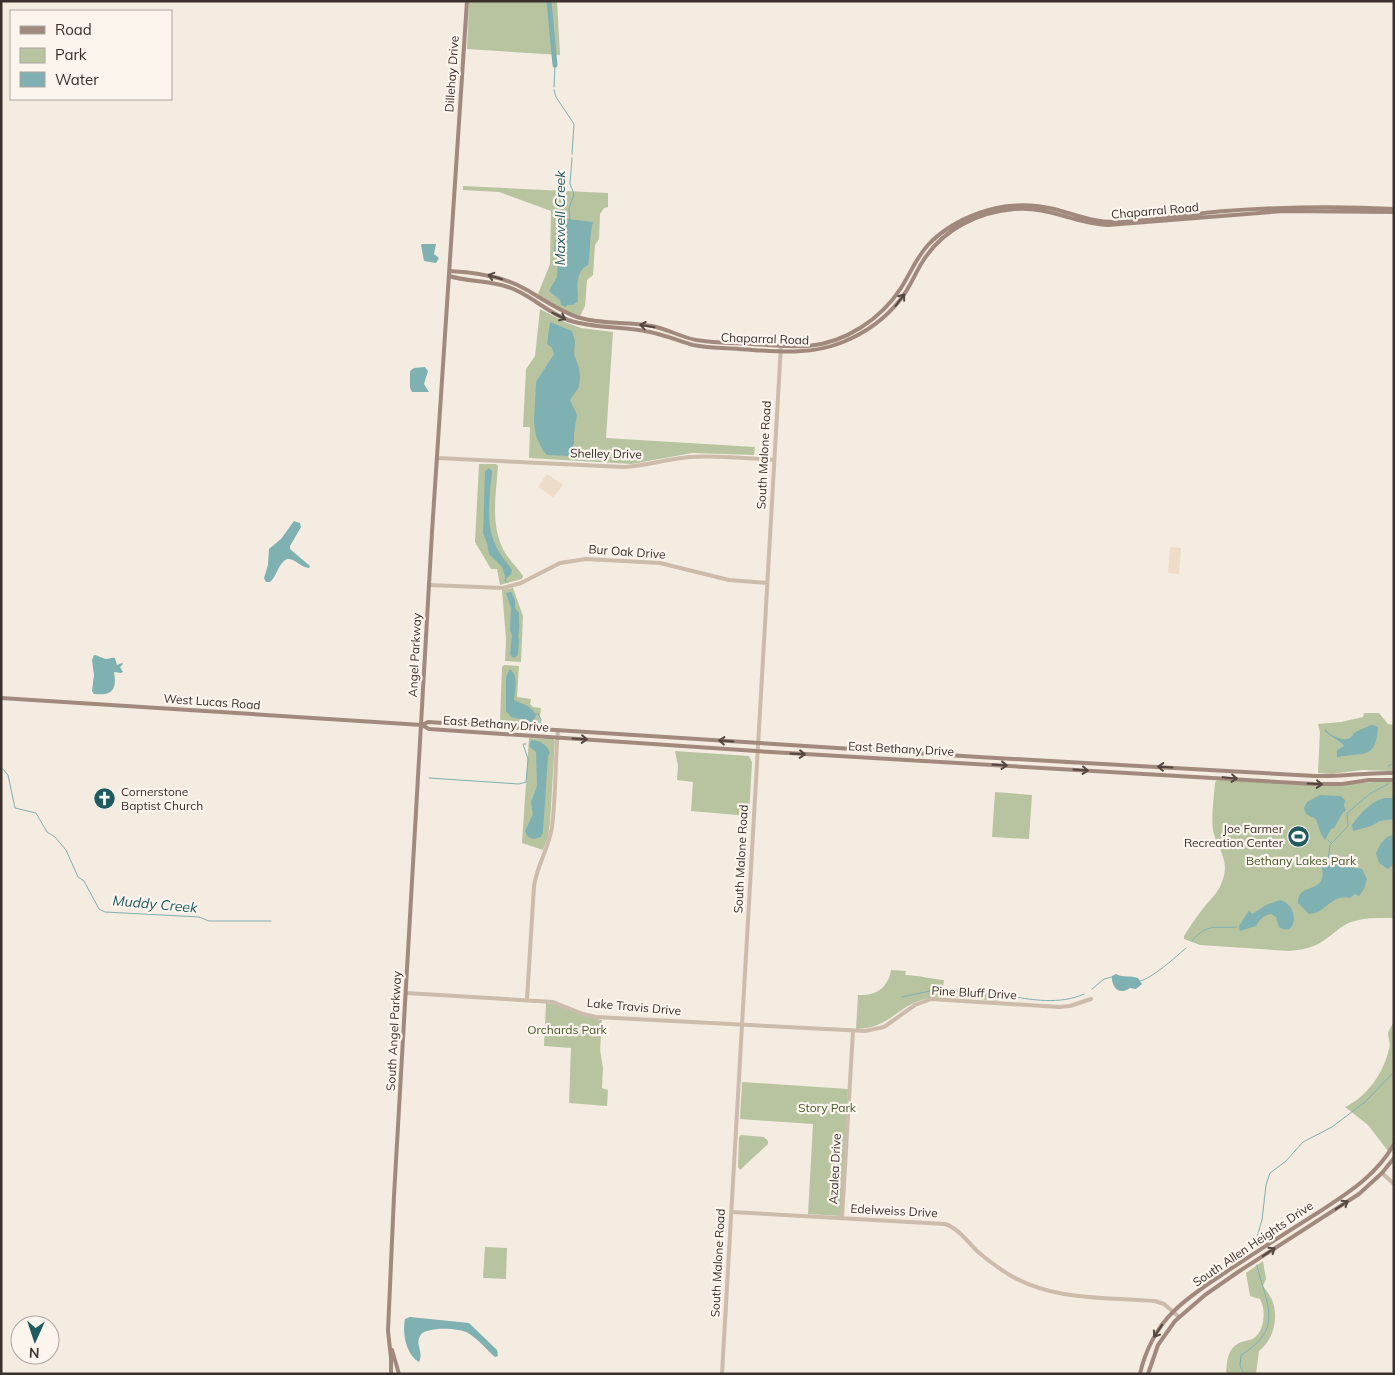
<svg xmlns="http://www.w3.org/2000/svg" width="1395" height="1375" viewBox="0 0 1395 1375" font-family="Mulish,sans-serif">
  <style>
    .green { fill: #b8c4a0 }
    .plaza { fill: #ecdcc8 }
    .water { fill: #7fb0b2 }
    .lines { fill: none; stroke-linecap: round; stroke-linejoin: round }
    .stream { stroke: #7fb0b2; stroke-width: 1 }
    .river { stroke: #7fb0b2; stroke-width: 5 }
    .tertiary { stroke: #cdbbac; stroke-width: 4 }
    .secondary { stroke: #a18a7d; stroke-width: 4 }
    .oneway { stroke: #544640 }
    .labels { text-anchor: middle; stroke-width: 4.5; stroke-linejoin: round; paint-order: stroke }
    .street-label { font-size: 12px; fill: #3b302b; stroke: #fbf5ee }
    .poi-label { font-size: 12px; fill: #3b302b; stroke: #fbf5ee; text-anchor: start }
    .park-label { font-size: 12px; fill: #4a5a2e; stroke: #fbf5ee }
    .water-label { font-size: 14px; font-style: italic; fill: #1f5a5e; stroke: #fbf5ee }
  </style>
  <rect width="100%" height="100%" fill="#f4ebe1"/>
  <path class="green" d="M469 1H557L560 55 467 49Z
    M463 186 608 193V207L604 208 600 214 599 239 595 245 593 275 587 280 585 306 580 316 563 310 540 297 538 294 550 264 551 211 499 192 463 190Z
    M540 309 565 322 581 328 613 332 606 438 755 447 754 455 692 453 632 464 529 458 530 427H523L526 369 535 356Z
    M479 464H496L498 466C496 494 490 525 504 551 509 560 517 567 523 576L522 579 500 585 497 569H491L475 542Z
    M513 588 523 616 521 662 505 661 506 639 502 590Z
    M504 665 519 666 517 697 531 699 530 704 533 707 541 708 539 727 503 724 500 722 502 667Z
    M1364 713H1379L1388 724 1394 725V771L1362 770 1331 774 1318 773 1320 732 1318 724 1341 722 1363 717Z
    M529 738 553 739 555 741 550 822 548 837 543 850 522 843Z
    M675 751 749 756 752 762 749 816 691 811 693 782 677 780 678 766Z
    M1220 780 1331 786 1373 782H1394V918C1379 918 1365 917 1351 922 1338 927 1329 939 1316 945 1307 949 1298 950 1289 951L1200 945 1184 939V936C1190 927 1195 918 1202 910 1209 900 1218 894 1222 882 1231 859 1217 850 1213 830 1211 815 1214 798 1215 783L1216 781Z
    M995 792 1032 795 1029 839 992 837Z
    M891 970 906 971 905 975C919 975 930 979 944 980L943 988 1000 991 999 1001C980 1000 939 994 922 1000 895 1008 890 1028 856 1029L858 995C876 996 888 988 891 970Z
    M546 1003C566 1005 581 1017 602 1020L600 1050 603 1068 602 1088 608 1090 607 1106 569 1103 571 1048 544 1046Z
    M1394 1022V1140L1388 1151 1368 1125 1345 1107C1367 1097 1384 1072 1389 1049 1391 1043 1388 1038 1388 1033 1389 1030 1392 1025 1394 1022Z
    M742 1082 848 1089 841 1216 808 1214 813 1124 740 1119Z
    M741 1135 764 1137 768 1141V1144L740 1170 738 1167 739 1137Z
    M485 1247 507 1248 506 1279 483 1278Z
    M1263 1261 1266 1279 1263 1286C1266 1290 1270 1295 1272 1300 1279 1316 1274 1340 1259 1351L1256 1374H1226C1227 1362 1227 1349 1239 1343 1243 1341 1249 1341 1254 1338 1265 1331 1266 1309 1260 1299L1250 1296 1246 1273Z"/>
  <path class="plaza" d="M547 474 563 485 553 497 538 487Z
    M1170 547 1181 548 1179 574 1168 573Z"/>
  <path class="water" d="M560 218 593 222C589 237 591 251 588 265 574 273 578 287 578 301L573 305H567L566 307 561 305 560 300 549 291 557 277 558 260 554 250 557 219Z
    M422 244H436L434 254 439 258 436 263 424 261 421 245Z
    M550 322 572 331 575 341 574 354 579 368 580 377 579 387 570 400 577 415 574 433V443L570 456 547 455 543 451 536 436 534 422 536 382 554 354 552 348 547 344Z
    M425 367 428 371 424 384 429 392H412L410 388V371L414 368Z
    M489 468 492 471C490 495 485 521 495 544 499 554 507 562 512 570L511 574 506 579 502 567 489 554 487 543 483 533 485 471Z
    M294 521 300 523 301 527 290 546V549L310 566 309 568C300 568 292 554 284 561 277 567 277 576 270 582H266L264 578 268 565 269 549 281 539Z
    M511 592 515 600V608L519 613C519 621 520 628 518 636L519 640 518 655 514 658 512 657 510 654 512 635 510 630 511 608 506 593Z
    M94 655C98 655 101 658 106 659 109 659 111 657 115 658L117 665 122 663 123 664 120 667 123 672 121 673 114 672C117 689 113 696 94 694L92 691 94 675 92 660Z
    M510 669C519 676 515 690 514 700 523 705 532 705 536 716L532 722 511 717 506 711V677Z
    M1370 725H1374L1378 727C1376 760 1364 752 1337 757V750L1344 746C1339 739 1330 737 1324 730H1326C1329 735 1344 742 1350 738 1353 736 1353 733 1356 732 1360 729 1366 728 1370 725Z
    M531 740C540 740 547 745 550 753L548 756 543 832 541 837 534 839 528 837 525 831 533 814 531 802 537 786 536 752 529 746Z
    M1320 795 1340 796 1345 800 1344 806 1346 810 1342 814 1334 828 1331 829 1325 840 1321 834 1316 819 1306 814 1304 808 1307 802Z
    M1384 798H1394V819L1380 821 1371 826 1353 831 1352 825C1360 814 1370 802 1384 798Z
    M1394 835V864L1388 869 1379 863 1376 853C1380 845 1384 836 1394 835Z
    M1327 860 1337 865 1362 869 1367 879 1364 889 1359 896 1355 894 1350 898C1332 893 1325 914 1309 914L1298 903C1297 880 1330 897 1321 864L1322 861Z
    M1280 900C1300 905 1297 939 1279 927L1276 917 1271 914C1263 915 1260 920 1256 926L1240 931 1239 926 1248 912 1249 911 1252 914 1266 905Z
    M1116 974C1123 978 1130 975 1138 978L1142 984 1136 989 1130 988C1119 996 1111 987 1112 976Z
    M410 1317 469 1323 497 1350 498 1356 495 1357C486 1349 478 1339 468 1333 460 1328 425 1326 420 1336 415 1346 424 1351 419 1362 406 1355 402 1333 405 1319Z"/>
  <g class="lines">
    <path class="stream" d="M554 87 555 65
      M554 90 556 97 574 124 572 154
      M570 220 569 209 574 194 570 184 572 158
      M506 577 505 581 507 582
      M535 714H538L541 719 540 725
      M1388 766 1394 764
      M1 767 8 775 15 808 36 813 47 832 55 837 66 850 78 877 84 881 99 909 105 912 199 917 209 921H271
      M429 778 519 784 526 782 528 759 523 744H526
      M1328 840 1331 843
      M1328 859 1330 845 1348 826 1347 813 1371 793 1388 784
      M1192 941C1208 922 1216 929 1237 927
      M1140 981C1151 979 1176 957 1186 948
      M1092 989 1104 979 1112 977
      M1005 995C1031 1000 1060 1005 1084 994
      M902 997 935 990 999 994
      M1255 1244 1262 1220 1266 1185 1270 1173 1286 1161 1303 1142 1332 1127 1365 1102 1394 1072
      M1244 1374 1240 1366 1241 1355C1285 1328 1266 1305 1257 1265"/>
    <path class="river" d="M549 1 555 65"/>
    <path class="tertiary" d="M437 458 624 467C646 466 667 459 689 457 717 455 746 458 774 460
      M429 585 503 588 521 583 560 563 586 559 660 563 729 580 767 583
      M406 993 553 1002 583 1014 596 1017 865 1031 884 1027 915 1005 931 999 1059 1007 1070 1006 1091 999
      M527 999 534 886C537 865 549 848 552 827 556 795 555 762 558 730
      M1382 1173 1394 1184
      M731 1212 945 1224C958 1228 967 1241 977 1251 986 1259 997 1267 1008 1274 1052 1301 1105 1297 1155 1301L1164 1304 1179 1317
      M842 1218 853 1031
      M722 1374 781 345"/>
    <path class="secondary" d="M449 271C476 272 503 276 527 290 544 300 558 310 577 317 601 325 627 321 652 326 667 329 681 337 696 340 714 343 734 343 752 344 771 345 790 347 808 346 845 343 881 319 901 288 910 274 916 258 928 245 942 230 960 220 979 213 1002 204 1030 203 1054 209 1074 214 1092 222 1114 222 1151 221 1188 214 1225 211 1281 207 1338 206 1394 209
      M449 276C468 282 489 280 508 287 530 294 546 312 568 320 595 329 622 326 650 332 665 335 679 341 693 345 708 348 724 348 739 349 773 351 810 356 843 342 865 333 885 319 900 300 910 288 915 273 923 261 943 229 978 212 1015 209 1048 206 1076 224 1108 225L1284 211 1394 212
      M1 698 422 725 429 729 771 752 1314 784H1342L1369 780H1394
      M422 725 428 722 979 757 1315 776C1342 777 1367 772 1394 773
      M392 1350 399 1374
      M391 1374V1358L388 1331 394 1196 432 532 467 1
      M1140 1374C1145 1351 1157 1327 1174 1311 1189 1296 1208 1284 1226 1272 1256 1252 1287 1232 1319 1212 1348 1193 1377 1175 1394 1144
      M1148 1374 1158 1345 1175 1321 1205 1295 1238 1272 1359 1194 1382 1173 1394 1158"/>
  </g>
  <defs><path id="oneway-shaft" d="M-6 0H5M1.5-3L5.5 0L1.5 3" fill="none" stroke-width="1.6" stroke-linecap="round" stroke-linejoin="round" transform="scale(1.25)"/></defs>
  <g class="oneway">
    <use href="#oneway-shaft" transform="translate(495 277) rotate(-163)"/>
    <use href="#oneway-shaft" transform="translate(900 300) rotate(-53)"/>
    <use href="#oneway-shaft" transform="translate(559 316) rotate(26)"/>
    <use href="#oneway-shaft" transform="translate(647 326) rotate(-171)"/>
    <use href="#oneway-shaft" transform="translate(580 739) rotate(3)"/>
    <use href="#oneway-shaft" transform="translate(726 741) rotate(-176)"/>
    <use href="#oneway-shaft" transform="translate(798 754) rotate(3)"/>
    <use href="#oneway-shaft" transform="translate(1000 765) rotate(4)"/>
    <use href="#oneway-shaft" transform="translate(1165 767) rotate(-177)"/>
    <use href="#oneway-shaft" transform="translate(1081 770) rotate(4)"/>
    <use href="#oneway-shaft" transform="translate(1230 778) rotate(5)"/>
    <use href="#oneway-shaft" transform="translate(1315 784) rotate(3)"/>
    <use href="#oneway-shaft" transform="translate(1342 1205) rotate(-33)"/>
    <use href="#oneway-shaft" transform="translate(1269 1252) rotate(-33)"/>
    <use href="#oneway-shaft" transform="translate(1158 1331) rotate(123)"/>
  </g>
  <defs>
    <symbol id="church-disc" viewBox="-11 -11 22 22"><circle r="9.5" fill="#1f5a5e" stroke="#fbf5ee"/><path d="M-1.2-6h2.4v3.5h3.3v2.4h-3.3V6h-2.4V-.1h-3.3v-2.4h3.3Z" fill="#fff"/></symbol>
    <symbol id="stadium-disc" viewBox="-11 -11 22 22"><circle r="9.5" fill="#1f5a5e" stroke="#fbf5ee"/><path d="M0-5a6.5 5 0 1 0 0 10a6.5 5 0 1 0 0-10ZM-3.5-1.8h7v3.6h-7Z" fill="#fff"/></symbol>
  </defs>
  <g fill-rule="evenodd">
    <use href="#church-disc" x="92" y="786" width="25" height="25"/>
    <use href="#stadium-disc" x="1286" y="824" width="25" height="25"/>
  </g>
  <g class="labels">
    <g class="street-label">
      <text transform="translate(452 74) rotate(-86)" y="4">Dillehay Drive</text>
      <text transform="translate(1155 211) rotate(-5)" y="4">Chaparral Road</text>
      <text transform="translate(765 339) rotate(2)" y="4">Chaparral Road</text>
      <text transform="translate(606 454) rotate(1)" y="4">Shelley Drive</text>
      <text transform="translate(764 455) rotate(-87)" y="4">South Malone Road</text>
      <text transform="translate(627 552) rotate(4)" y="4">Bur Oak Drive</text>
      <text transform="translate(415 655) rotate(-87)" y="4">Angel Parkway</text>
      <text transform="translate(212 702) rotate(4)" y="4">West Lucas Road</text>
      <text transform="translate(496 724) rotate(4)" y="4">East Bethany Drive</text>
      <text transform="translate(901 749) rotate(3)" y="4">East Bethany Drive</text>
      <text transform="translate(741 859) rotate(-87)" y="4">South Malone Road</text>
      <text transform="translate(974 993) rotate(3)" y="4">Pine Bluff Drive</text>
      <text transform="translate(634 1007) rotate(5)" y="4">Lake Travis Drive</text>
      <text transform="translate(394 1031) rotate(-87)" y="4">South Angel Parkway</text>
      <text transform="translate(835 1169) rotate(-87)" y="4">Azalea Drive</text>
      <text transform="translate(894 1211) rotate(3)" y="4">Edelweiss Drive</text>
      <text transform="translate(1253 1244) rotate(-34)" y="4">South Allen Heights Drive</text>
      <text transform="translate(718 1263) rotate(-87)" y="4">South Malone Road</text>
    </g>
    <g class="poi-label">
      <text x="121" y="796">Cornerstone<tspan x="121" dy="14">Baptist Church</tspan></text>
      <text x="1283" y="833" text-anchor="end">Joe Farmer<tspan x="1283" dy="14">Recreation Center</tspan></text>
    </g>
    <g class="park-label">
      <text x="1301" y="865">Bethany Lakes Park</text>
      <text x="567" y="1034">Orchards Park</text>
      <text x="827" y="1112">Story Park</text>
    </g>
    <g class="water-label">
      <text transform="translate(560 218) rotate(-90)" y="5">Maxwell Creek</text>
      <text transform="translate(155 904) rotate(5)" y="5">Muddy Creek</text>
    </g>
  </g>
  <rect width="1395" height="1375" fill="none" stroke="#3b302b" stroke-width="5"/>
  <rect x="10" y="10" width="162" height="90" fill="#fbf5ee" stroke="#aea6a0"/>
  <rect x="20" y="26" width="25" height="8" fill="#a18a7d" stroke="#aea6a0"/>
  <text x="55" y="35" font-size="15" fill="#3b302b">Road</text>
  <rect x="20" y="48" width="25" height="15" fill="#b8c4a0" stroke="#aea6a0"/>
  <text x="55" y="60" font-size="15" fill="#3b302b">Park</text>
  <rect x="20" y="72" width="25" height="15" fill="#7fb0b2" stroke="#aea6a0"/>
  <text x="55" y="85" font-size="15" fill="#3b302b">Water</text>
  <g transform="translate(35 1340) rotate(183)"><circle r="24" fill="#fbf5ee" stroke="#aea6a0"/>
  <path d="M0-4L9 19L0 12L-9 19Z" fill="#1f5a5e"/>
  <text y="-8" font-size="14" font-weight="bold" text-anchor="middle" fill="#3b302b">N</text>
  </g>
</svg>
